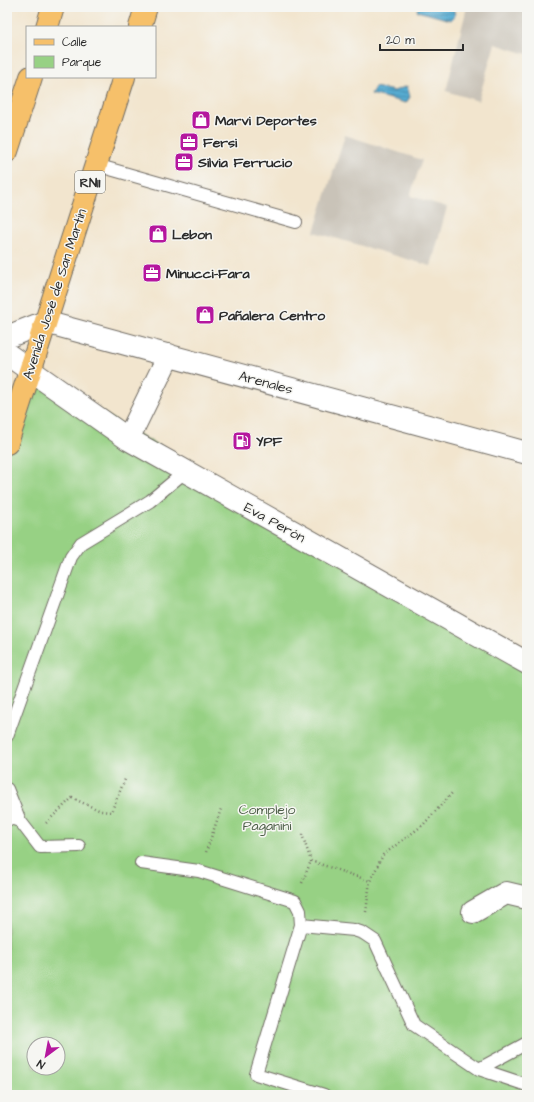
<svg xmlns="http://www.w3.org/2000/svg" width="534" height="1102" viewBox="0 0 534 1102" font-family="'Architects Daughter',sans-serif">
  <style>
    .industrial { fill: #c9c3b8 }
    .green { fill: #97d184; stroke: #617e58; fill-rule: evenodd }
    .water { fill: url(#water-rules); stroke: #406c7e }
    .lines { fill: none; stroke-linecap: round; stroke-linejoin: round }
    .lane-casing { stroke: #716c64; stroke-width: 14 }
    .street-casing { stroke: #716c64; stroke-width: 24 }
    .primary-casing { stroke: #716c64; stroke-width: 24 }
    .path { stroke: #716c64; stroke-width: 2.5; stroke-dasharray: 1 3; stroke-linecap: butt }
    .lane { stroke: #fff; stroke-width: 12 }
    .street { stroke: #fff; stroke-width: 22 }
    .primary { stroke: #f6c06b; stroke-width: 22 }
    .labels { text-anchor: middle; stroke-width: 3; stroke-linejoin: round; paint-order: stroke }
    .shield { fill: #f6f6f2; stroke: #686867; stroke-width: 1 }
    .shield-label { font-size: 13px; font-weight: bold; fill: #2b2b2b }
    .poi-label { font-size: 14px; font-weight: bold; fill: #2b2b2b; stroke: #f6f6f2; text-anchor: start }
    .street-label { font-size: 14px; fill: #2b2b2b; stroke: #f6f6f2 }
    .park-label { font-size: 14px; fill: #4b5d46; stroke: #f6f6f2 }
  </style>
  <defs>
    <pattern id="water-rules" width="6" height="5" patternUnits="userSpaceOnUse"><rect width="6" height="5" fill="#56acd2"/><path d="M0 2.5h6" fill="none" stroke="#478cab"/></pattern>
  </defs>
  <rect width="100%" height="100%" fill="#f6f6f2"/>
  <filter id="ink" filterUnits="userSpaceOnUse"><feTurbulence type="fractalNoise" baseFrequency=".025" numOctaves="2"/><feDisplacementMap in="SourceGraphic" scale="8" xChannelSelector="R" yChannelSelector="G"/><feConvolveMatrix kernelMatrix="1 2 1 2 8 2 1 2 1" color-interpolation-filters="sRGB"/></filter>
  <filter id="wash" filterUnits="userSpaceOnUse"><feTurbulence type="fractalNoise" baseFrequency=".012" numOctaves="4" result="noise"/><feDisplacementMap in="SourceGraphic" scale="16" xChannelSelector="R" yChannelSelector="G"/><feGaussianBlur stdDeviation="0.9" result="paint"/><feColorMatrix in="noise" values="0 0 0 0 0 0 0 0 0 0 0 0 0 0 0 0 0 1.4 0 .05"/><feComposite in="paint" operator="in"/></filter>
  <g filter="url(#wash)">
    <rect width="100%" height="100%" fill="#f2e5ce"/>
    <path class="industrial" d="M467 7H512L527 12V54L495 44 478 101 446 91Z
      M345 135 422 160 410 196 447 207 431 266 314 232Z"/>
    <path class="green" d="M30 370 527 663V1095H7V443ZM34 1044H58V1068H34Z"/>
    <path class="water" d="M418 7H453L455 15 451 20 417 11Z
      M407 86 410 97 406 103 371 94 375 87 394 91Z"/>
  </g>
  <g filter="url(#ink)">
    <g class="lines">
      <defs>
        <path id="lane" d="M96 165 296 222
          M7 736 71 557 81 543 150 501 186 471
          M7 789 20 821 40 847 79 846
          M7 817 20 821
          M141 863 199 871 295 901 300 911 301 925 256 1074 324 1095
          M301 925 354 930 363 933 375 941 414 1025 479 1069 527 1085
          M479 1069 527 1043"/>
        <path id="street" d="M7 337 45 322 527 453
          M7 354 128 439 527 663
          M128 439 169 355
          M473 912 506 893 527 898"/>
        <path id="primary" d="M47 27 53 7
          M140 27 146 7
          M7 151 31 77
          M7 443 124 77"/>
      </defs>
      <use href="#lane" class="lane-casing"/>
      <use href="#street" class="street-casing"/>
      <use href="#primary" class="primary-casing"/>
      <path class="path" d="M46 823 72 798 101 811 111 812 126 777
        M302 834 311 861 370 881
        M206 852 221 809
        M302 883 311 861
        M366 912 370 881 383 855 423 825 452 793"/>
      <use href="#lane" class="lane"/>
      <use href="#street" class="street"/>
      <use href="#primary" class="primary"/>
    </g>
  </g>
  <defs>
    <symbol id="shop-square" viewBox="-11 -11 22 22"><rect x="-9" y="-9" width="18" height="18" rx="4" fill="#b5179e" stroke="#f6f6f2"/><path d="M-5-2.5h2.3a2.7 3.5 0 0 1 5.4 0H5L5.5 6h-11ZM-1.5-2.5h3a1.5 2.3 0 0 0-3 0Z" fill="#fff"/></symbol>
    <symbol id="office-square" viewBox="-11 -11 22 22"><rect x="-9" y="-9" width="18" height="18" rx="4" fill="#b5179e" stroke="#f6f6f2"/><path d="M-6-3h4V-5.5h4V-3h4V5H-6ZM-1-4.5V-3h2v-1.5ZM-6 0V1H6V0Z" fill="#fff"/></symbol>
    <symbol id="fuel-square" viewBox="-11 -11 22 22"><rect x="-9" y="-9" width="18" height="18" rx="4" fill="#b5179e" stroke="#f6f6f2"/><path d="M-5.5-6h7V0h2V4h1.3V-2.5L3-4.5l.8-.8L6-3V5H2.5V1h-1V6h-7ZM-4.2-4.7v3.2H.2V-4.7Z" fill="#fff"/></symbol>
  </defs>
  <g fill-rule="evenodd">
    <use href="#shop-square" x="190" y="109" width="22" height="22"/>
    <use href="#office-square" x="178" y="131" width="22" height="22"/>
    <use href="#office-square" x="173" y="151" width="22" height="22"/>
    <use href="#shop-square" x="147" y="223" width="22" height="22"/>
    <use href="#office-square" x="141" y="262" width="22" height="22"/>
    <use href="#shop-square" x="194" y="304" width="22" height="22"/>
    <use href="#fuel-square" x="231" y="430" width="22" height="22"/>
  </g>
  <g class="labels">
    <rect class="shield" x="75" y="171" width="30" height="22" rx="3"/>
    <g class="shield-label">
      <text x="90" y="187">RN11</text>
    </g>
    <g class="poi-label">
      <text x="215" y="125">Marvi Deportes</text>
      <text x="203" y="147">Fersi</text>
      <text x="198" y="167">Silvia Ferrucio</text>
      <text x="172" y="239">Lebon</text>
      <text x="166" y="278">Minucci-Fara</text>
      <text x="219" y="320">Pañalera Centro</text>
      <text x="256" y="446">YPF</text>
    </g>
    <g class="street-label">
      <text transform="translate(54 294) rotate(-72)" y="5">Avenida José de San Martín</text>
      <text transform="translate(266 382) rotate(15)" y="5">Arenales</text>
      <text transform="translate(275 522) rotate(29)" y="5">Eva Perón</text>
    </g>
    <g class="park-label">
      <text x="267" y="814">Complejo<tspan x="267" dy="16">Paganini</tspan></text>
    </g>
  </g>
  <rect width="534" height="1102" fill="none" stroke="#f6f6f2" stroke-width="24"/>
  <rect x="26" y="26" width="130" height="52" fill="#f6f6f2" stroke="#a5a5a2"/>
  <rect x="34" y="39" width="20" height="6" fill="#f6c06b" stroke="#a5a5a2"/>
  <text x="62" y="46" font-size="12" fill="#2b2b2b">Calle</text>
  <rect x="34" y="56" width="20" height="12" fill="#97d184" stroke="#a5a5a2"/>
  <text x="62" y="66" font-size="12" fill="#2b2b2b">Parque</text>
  <g transform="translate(46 1056) rotate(212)"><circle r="19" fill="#f6f6f2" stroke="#a5a5a2"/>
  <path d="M0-3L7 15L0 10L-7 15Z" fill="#b5179e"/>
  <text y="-6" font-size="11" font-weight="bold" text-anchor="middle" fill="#2b2b2b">N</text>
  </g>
  <path d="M380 44v6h83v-6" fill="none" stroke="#2b2b2b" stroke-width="2"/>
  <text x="386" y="44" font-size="12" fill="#2b2b2b" stroke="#f6f6f2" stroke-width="3" paint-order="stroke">20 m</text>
</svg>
